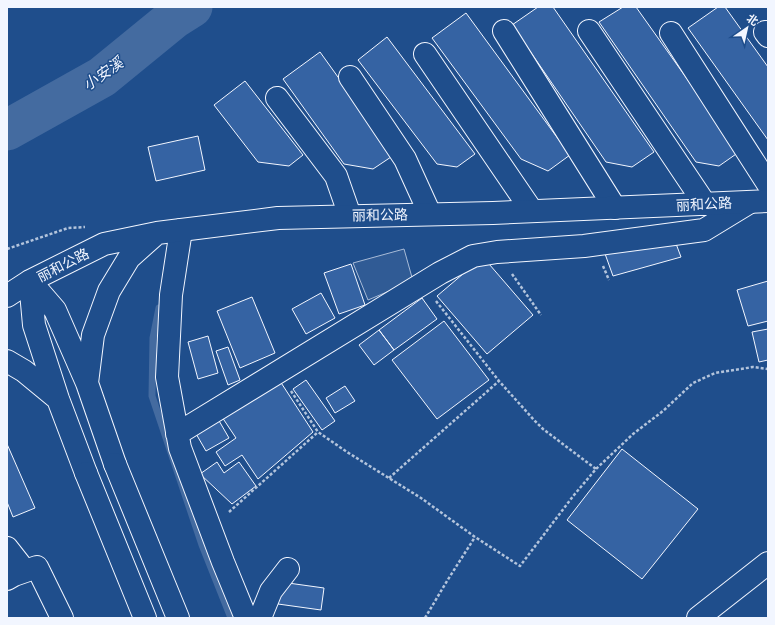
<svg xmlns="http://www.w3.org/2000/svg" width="775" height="625" viewBox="0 0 775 625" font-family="Commissioner,'Noto Sans SC',sans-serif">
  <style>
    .built { fill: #305b95; stroke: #a8bbd7 }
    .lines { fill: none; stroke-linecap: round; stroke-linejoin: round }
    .stream { stroke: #446ba0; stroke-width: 7 }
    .river { stroke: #446ba0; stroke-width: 41 }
    .building { fill: #3563a3; stroke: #f2f6ff }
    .minor-casing { stroke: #f2f6ff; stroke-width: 24 }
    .major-casing { stroke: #f2f6ff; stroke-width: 24 }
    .highway-casing { stroke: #f2f6ff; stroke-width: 24 }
    .path { stroke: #b3c4dc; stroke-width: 2.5; stroke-dasharray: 3 2; stroke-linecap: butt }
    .minor { stroke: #1f4e8c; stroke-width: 22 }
    .major { stroke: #1f4e8c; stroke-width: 22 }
    .highway { stroke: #1f4e8c; stroke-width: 22 }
    .labels { text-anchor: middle; stroke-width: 3; stroke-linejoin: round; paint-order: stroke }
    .street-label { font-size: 14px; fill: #f2f6ff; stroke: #1f4e8c }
    .water-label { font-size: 15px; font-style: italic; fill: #f2f6ff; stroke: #1f4e8c }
  </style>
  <rect width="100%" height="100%" fill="#1f4e8c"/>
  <path class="built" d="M404 249 413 281 368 300 353 263Z"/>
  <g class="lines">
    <path class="stream" d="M159 308 153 338 152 396 202 545 231 618"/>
    <path class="river" d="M7 130 102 77 173 19 192 7"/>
  </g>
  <path class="building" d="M538 7H553L654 152 632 167 606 162 512 25Z
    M623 7H636L739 152 719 166 696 162 599 22Z
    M718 7H725L768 67V140L688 28Z
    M466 13 570 155 548 171 521 159 432 38Z
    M387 37 475 154 457 167 437 164 358 60Z
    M320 52 394 155 373 169 344 164 283 79Z
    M245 81 303 155 289 166 258 162 214 105Z
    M198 136 205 170 156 181 148 147Z
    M675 241 681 257 613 276 604 251Z
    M483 257 533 315 487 354 437 296Z
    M351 264 365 305 339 314 324 273Z
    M768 281V321L748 326 737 290Z
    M321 293 335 318 306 334 292 309Z
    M252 297 275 353 240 368 217 311Z
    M422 298 437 319 394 350 379 330Z
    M444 321 489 380 437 419 392 360Z
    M768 329V360L759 362 752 332Z
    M379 330 394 350 374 365 359 345Z
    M208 336 218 373 198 379 188 342Z
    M228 347 240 380 228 385 216 351Z
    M278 378 313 432 258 479 242 455 225 466 216 452 236 438 220 414Z
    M306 380 335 421 322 430 293 389Z
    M345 386 355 401 335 413 326 398Z
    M218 419 229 438 206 451 195 432Z
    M7 444 35 508 13 517 7 502Z
    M622 449 698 509 642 579 567 520Z
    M217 462 224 473 239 462 256 486 232 504 200 474Z
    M281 582 324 588 321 610 278 604Z"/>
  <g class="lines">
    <defs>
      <path id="minor" d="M504 31 615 208
        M589 31 705 204
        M765 32 768 36
        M671 33 768 184
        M425 54 532 211
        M350 77 405 159 430 214
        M277 98 336 176 350 216
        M181 230 171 295 167 377 180 448 223 562 246 618
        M177 434 440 273 473 256 497 252 584 246 704 230 750 202
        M7 548 25 571
        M7 579 14 575 37 567 62 618
        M260 618 271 591 288 569"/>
      <path id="major" d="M30 281 55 310 87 383 115 464
        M30 281 34 325 58 399 86 473
        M7 296 30 281 104 244 157 233 181 230 278 218 493 213 768 201
        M7 361 24 371 58 399
        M87 383 93 335 109 291 129 258 157 233"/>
      <path id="highway" d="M115 464 178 618
        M86 473 145 618
        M698 618 768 563"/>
    </defs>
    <use href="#minor" class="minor-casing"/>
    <use href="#major" class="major-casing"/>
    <use href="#highway" class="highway-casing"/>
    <path class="path" d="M7 249 68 228 85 227
      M603 266 609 280
      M512 274 541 315
      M436 301 499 381 534 420 543 429 596 469
      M291 391 318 432 347 452 421 498 475 537 520 566 574 495 596 469 633 434 663 411 693 383 715 373 753 367 768 369
      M389 478 499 381
      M229 512 318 432
      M425 618 447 581 475 537"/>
    <use href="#minor" class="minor"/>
    <use href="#major" class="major"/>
    <use href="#highway" class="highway"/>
  </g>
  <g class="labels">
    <g class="street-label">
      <text transform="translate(704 204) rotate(-3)" y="5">丽和公路</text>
      <text transform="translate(380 215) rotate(-1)" y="5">丽和公路</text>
      <text transform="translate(63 265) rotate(-27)" y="5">丽和公路</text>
    </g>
    <g class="water-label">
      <text transform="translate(103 74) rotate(-35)" y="5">小安溪</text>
    </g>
  </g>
  <rect width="775" height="625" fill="none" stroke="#f2f6ff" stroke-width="16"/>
  <g transform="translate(747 28) rotate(34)" stroke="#1f4e8c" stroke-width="3" paint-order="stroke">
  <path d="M0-3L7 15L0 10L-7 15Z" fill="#f2f6ff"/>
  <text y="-6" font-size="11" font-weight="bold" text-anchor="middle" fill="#f2f6ff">北</text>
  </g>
</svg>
